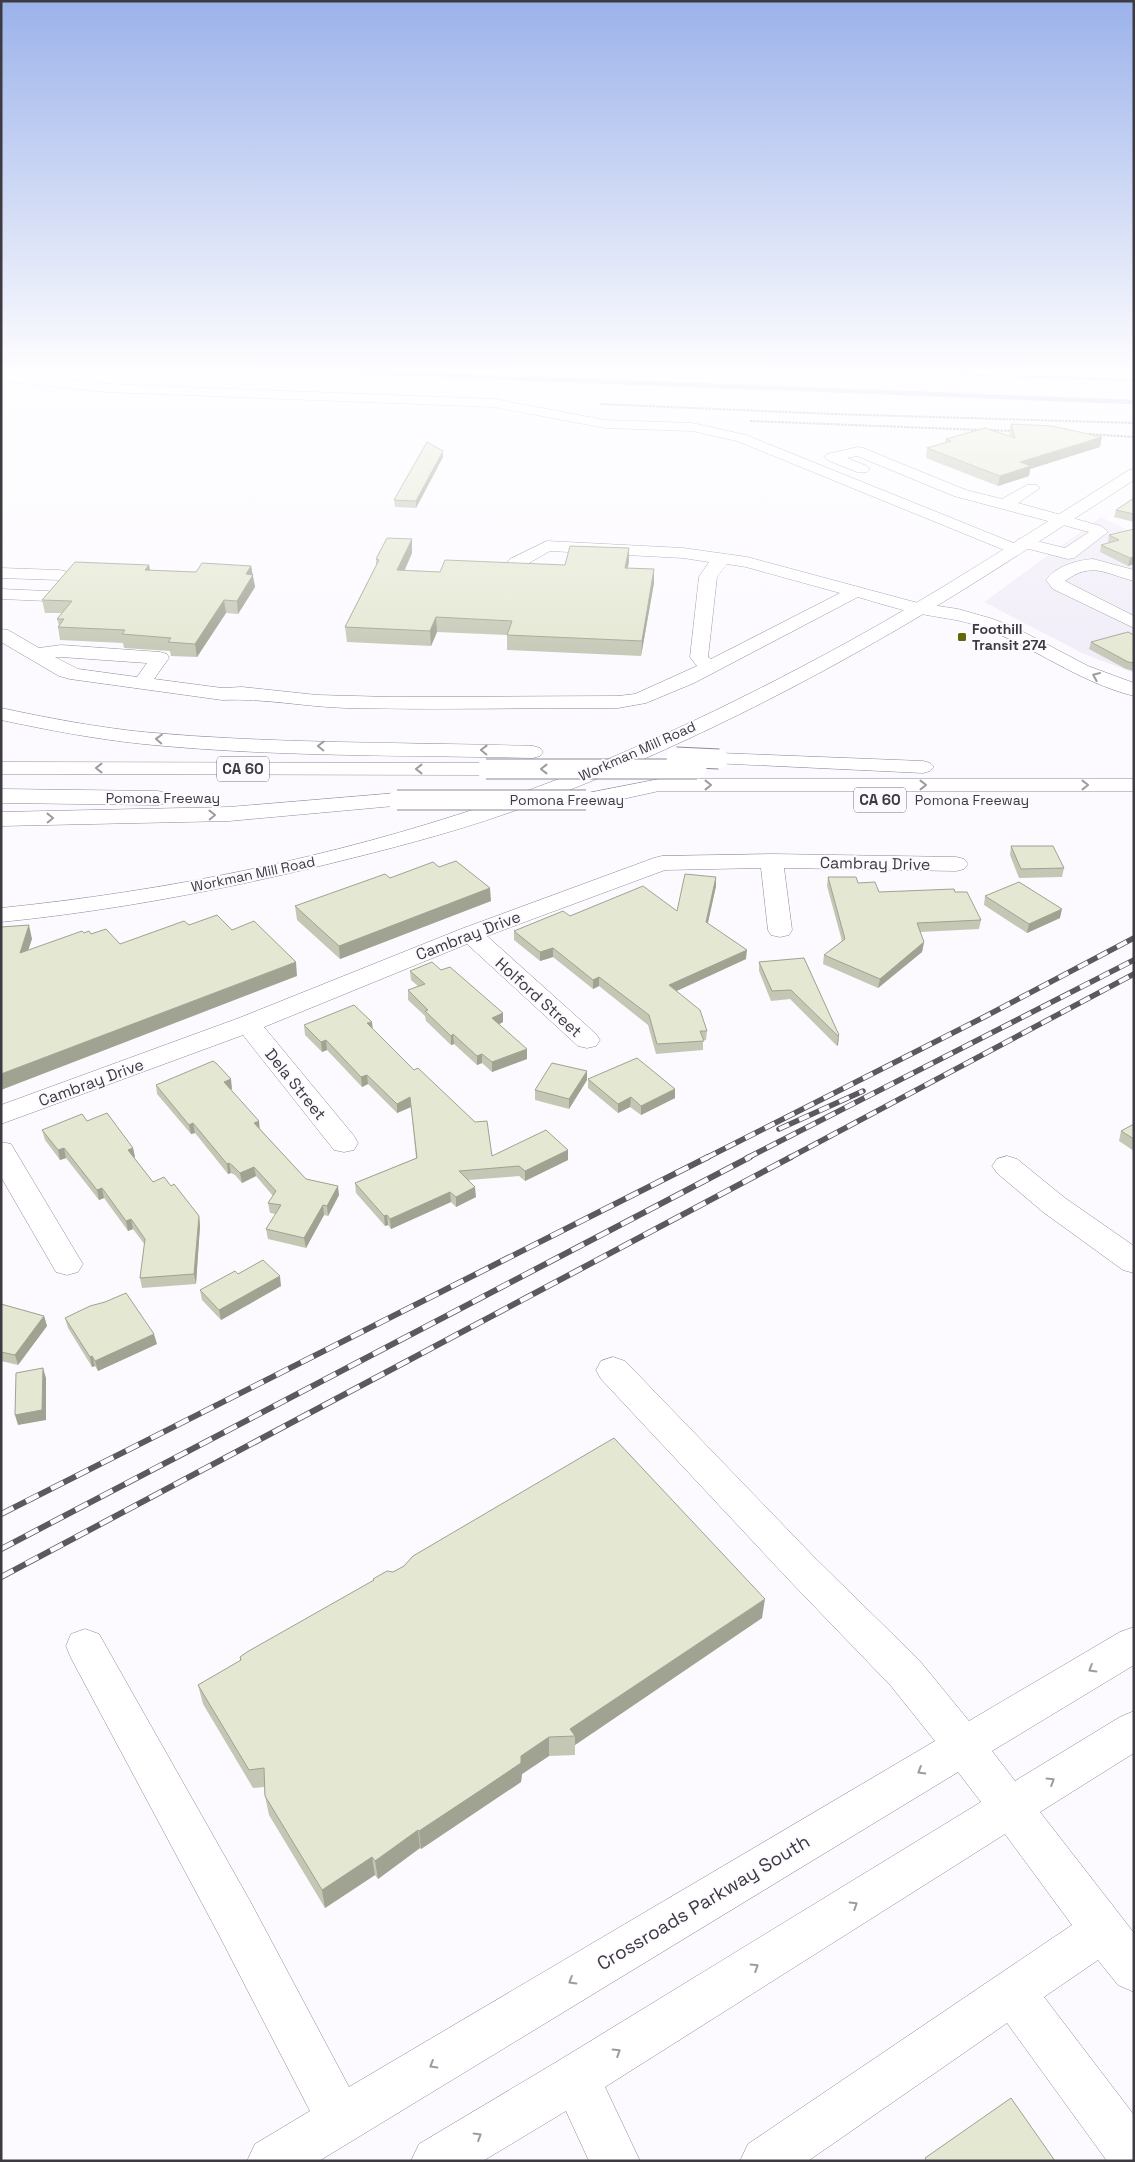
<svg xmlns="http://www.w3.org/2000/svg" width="1135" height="2162" viewBox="0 0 1135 2162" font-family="'Space Grotesk',sans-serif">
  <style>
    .built { fill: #f1ecf8 }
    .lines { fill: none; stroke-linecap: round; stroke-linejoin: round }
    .stream { stroke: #c8aeed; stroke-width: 4.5 }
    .minor-casing { stroke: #8f879a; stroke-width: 1 }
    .major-casing { stroke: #8f879a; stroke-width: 1 }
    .highway-casing { stroke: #8f879a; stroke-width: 1 }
    .path { stroke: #98959c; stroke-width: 2; stroke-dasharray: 2.5 1; stroke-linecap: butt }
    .minor { fill: #fff; fill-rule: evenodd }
    .major { fill: #fff; fill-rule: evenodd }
    .highway { fill: #fff; fill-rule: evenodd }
    .rail-far1-casing { stroke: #5b585f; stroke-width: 5.5 }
    .rail-casing { stroke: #5b585f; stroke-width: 6 }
    .rail-far1 { stroke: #fcfaff; stroke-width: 4; stroke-dasharray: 11; stroke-linecap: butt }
    .rail { stroke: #fcfaff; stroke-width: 4.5; stroke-dasharray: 14; stroke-linecap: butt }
    .highway-bridge-casing { stroke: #8f879a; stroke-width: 21; stroke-linecap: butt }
    .highway-bridge { stroke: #fff; stroke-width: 19 }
    .wall { fill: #c4c7b4 }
    .shaded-wall { fill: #a0a292 }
    .building { fill: #e4e7d1; stroke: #a0a292 }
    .oneway { stroke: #9e9ca0 }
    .poi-dot { fill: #636705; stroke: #fcfaff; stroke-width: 2 }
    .labels { text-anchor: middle; stroke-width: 4; stroke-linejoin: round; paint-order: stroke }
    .far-poi-label { font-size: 14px; font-weight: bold; fill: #3d3a42; stroke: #fcfaff; text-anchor: start }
    .far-street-label { font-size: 14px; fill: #3d3a42; stroke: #fcfaff }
    .shield { fill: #fcfaff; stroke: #76747b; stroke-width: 1 }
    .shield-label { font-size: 15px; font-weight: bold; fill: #3d3a42 }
    .street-label { font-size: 16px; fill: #3d3a42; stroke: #fcfaff }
    .near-street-label { font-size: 19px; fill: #3d3a42; stroke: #fcfaff }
  </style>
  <rect width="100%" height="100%" fill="#fcfaff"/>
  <path class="built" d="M1101 517 1134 533V673L1082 653 984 602Z"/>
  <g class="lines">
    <path class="stream" d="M309 370 1134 402"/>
    <defs>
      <path id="minor" d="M1 373 106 384 494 399 605 420 692 423 746 435 1016 544 1018 539 1024 538 1065 548 1089 532 954 496 857 456 847 458 867 466 870 469 867 472H857L827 460 825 457 827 454 858 447 863 448 966 490 1002 499 1027 485H1037L1040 488 1018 503 1101 526 1108 532 1074 558 1068 559 1021 547 1022 549 1020 553 1014 554 737 441 692 431 605 428 494 407 106 392 1 381Z
        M547 541 683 548 747 557 918 603 958 609 993 619 1016 628 1088 666 1134 683V696C1078 682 1033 646 981 627 960 619 939 618 917 613 897 609 878 603 858 597L694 683 646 703 618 708C528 708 437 710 347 708 306 707 264 698 222 700L70 679 59 676 1 642V629L8 630 39 648 61 645 160 652 167 654 169 658 154 679 222 688 242 687 317 695 391 697 618 696 635 694 697 666 690 657 699 577 709 562 683 558 550 551 522 567H510L507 563 510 559ZM727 564 746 567 840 593 711 659 708 657 717 577ZM55 657H61L147 663 137 677 78 669Z
        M1093 559 1134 570V581C1106 574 1092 561 1065 581L1134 616V628L1053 589 1046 580C1056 566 1077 560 1093 559Z
        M1 568 59 570 65 571 68 575 65 579 59 580 1 578Z
        M1 589 47 591 53 592 56 596 53 600 47 601 1 599Z
        M772 854 956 857 964 859 968 864 964 869 956 871 784 868 792 930 789 935 780 937 771 935 768 930 761 868 665 870 487 936 596 1034 600 1040 596 1046 587 1048 578 1046 467 944 264 1027 354 1136 358 1143 354 1150 344 1152 334 1150 243 1035 1 1124V1105L239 1018 461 929 654 858 662 856Z
        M1 1142 11 1144 78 1256 83 1264 78 1272 67 1275 56 1272 1 1177Z
        M1007 1156 1017 1159 1065 1198 1134 1246V1273L1123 1270 1043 1212 997 1173 992 1166 997 1159Z
        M613 1357 625 1361 815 1558 919 1660 969 1721 1120 1632 1134 1627V1665L992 1751 1015 1781 1120 1717 1134 1711V1753L1040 1812 1134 1933V1992L1118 1985 1098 1960 1044 1997 1134 2115V2161H1107L1007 2023 808 2161H740L748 2144 1072 1925 1005 1834 605 2087 640 2161H589L566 2111 483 2161H411L419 2144 558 2061 981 1802 958 1772 319 2161H247L255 2144 310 2111 218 1933 71 1658 66 1646 71 1634 85 1629 99 1634 250 1901 349 2087 935 1741 891 1686 789 1580 601 1379 596 1370 601 1361Z"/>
      <path id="major" d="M1134 469V480C1044 538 955 598 861 650 749 713 629 770 508 813 448 834 385 850 324 865 217 891 110 911 1 922V908C166 891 331 858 487 805 611 763 731 706 846 643 943 590 1035 529 1129 470Z"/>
      <path id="highway" d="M1 708C48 718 95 727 143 732 272 744 403 742 533 746L540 748 543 752 540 756 533 758C403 755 272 757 143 744 95 739 48 730 1 720Z
        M719 753 923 761 930 763 934 767 930 771 923 773 712 763 709 759 712 755Z
        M1 762 486 763 493 765 497 769 493 773 486 775 1 774Z
        M659 779H1134V791H659L586 807 578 805 575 800 578 795Z
        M1 789 158 791 166 793 169 798 166 803 158 805 1 803Z
        M397 793 405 795 408 800 405 805 229 821 1 826V812L229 807Z"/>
    </defs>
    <use href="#minor" class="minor-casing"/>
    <use href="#major" class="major-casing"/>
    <use href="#highway" class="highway-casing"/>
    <path class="path" d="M822 370 1134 380
      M600 404 833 414 1134 423
      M750 421 981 430
      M990 430 1013 431
      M1089 434 1134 437"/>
    <use href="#minor" class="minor"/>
    <use href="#major" class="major"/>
    <use href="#highway" class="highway"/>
    <defs>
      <path id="rail-far1" d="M779 1129 863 1091
        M706 1158 986 1016 1134 938
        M747 1158 1134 960
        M789 1158 1134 974"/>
      <path id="rail" d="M1 1514 708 1157
        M1 1549 750 1157
        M1 1577 791 1157"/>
    </defs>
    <use href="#rail-far1" class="rail-far1-casing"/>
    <use href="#rail" class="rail-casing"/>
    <use href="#rail-far1" class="rail-far1"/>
    <use href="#rail" class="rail"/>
    <defs>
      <path id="highway-bridge" d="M676 757 719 759
        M486 769H697
        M397 800H586"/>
    </defs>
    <use href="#highway-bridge" class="highway-bridge-casing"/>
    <use href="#highway-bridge" class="highway-bridge"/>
  </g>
  <path class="wall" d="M1011 424 1100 447 1030 469 1029 476 998 486 926 458 927 448 945 443 946 439 1010 436 1009 434Z
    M443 457 416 508 395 507 394 500Z
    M1134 498V522L1114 517 1116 510Z
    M1134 529V564L1128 566 1100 552 1101 545 1108 543 1109 535Z
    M629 548V562L627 568 654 583 641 656 507 650V635L437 632 431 646 347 642 345 627 376 565V559L412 553 405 570 440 572 565 565Z
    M149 565 150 570 196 572 251 566 255 587 238 614 226 613 197 657 171 656 170 651 124 648 123 643 60 640 58 627 59 626 57 619 62 613H45L42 600Z
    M1134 635V671L1126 669 1089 649 1091 642Z
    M1011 846 1064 868 1062 877 1019 878 1010 855Z
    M716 877V886L708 923 746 959 676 991 707 1031 706 1040H703V1050L656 1054 648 1025 599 986 593 989 553 957 540 961 514 940V931L570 916 677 911Z
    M828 877 858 883 879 892H955L981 920 979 929 920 932 924 942 922 952 878 988 823 964 824 955 842 941 827 886Z
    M390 878 491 901 340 959 297 920 295 906Z
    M985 896 1060 918 1027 933 984 905Z
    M804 958 839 1035 838 1045 837 1046 790 999 771 1001 759 971V962Z
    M441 970 503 1013V1022L499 1024 527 1059 492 1072 482 1063 477 1065 454 1044 451 1045 426 1021 425 1016 408 1000V990L418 986 411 980 410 971Z
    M304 1025 373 1029 492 1156 568 1160 525 1181 519 1176 469 1180 476 1197 456 1207 451 1202 391 1229 388 1225 385 1226 356 1193 355 1183 416 1158 411 1107 397 1113 368 1084 362 1087 327 1050 322 1052 305 1035Z
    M588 1079 675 1089V1098L641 1115 630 1107 618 1113 588 1088Z
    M587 1080 569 1109 535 1100V1090Z
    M156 1085 232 1089H231L260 1129 306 1179 339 1195 328 1216 324 1215 306 1248 268 1239 266 1229 276 1214 270 1213 268 1203 273 1196 256 1176 242 1183 235 1175 231 1173 228 1174 195 1133 191 1134 157 1094Z
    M87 1121 133 1148 135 1157 134 1158 153 1182 171 1186 199 1216 200 1226 196 1284 142 1288 140 1278 145 1245 133 1229 128 1231 104 1198 99 1200 66 1158 60 1160 45 1140 42 1130Z
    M1134 1124V1151L1119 1141 1121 1131Z
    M238 1274 281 1286 221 1320 202 1300 200 1290Z
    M1 1304 44 1316 47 1326 18 1365 1 1361Z
    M65 1318 157 1344 98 1371 95 1366 92 1367 68 1328Z
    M373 1579 762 1618 575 1745V1755L549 1756 522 1774 521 1782 482 1808 421 1849 420 1848 378 1879 375 1875 325 1908 269 1815 265 1796 264 1787 253 1788 203 1704 198 1685 240 1661V1657L373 1581Z"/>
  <path class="shaded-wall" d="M1102 437 1100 447 1030 469 1029 476 998 486 1000 476 1020 462Z
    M443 451V457L416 508V501Z
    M412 539V553L398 584 397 570Z
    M629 548V562L625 582V568Z
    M1134 557V564L1128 566 1130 558Z
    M149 565 151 577 145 570Z
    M251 566 255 587 238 614 237 601 246 574Z
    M654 569V583L641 656 642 641Z
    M224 600 226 613 197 657 195 644Z
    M436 617 437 632 431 646 430 631Z
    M716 877V886L706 931V922Z
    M490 888 491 901 340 959 339 946Z
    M1062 909 1060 918 1027 933 1029 924Z
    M29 925 32 939 23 966 20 953Z
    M924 942 922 952 878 988 880 979Z
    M553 948V957L540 961V952Z
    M747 950 746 959 668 995 669 985Z
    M296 962 297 976 1 1090V1074Z
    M599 977V986L593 989V980Z
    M503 1013V1022L492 1028V1018Z
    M372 1022 373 1031 367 1023Z
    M453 1034 454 1044 451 1045V1036Z
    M839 1035 838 1045 837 1046 838 1036Z
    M326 1040 327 1050 322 1052 321 1042Z
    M527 1049V1059L492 1072V1062Z
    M482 1054V1063L477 1065V1056Z
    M587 1071V1080L569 1109V1099Z
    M367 1075 368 1084 362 1087 361 1077Z
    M231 1079 232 1089 226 1091 224 1082Z
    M675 1089V1098L641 1115V1106Z
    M410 1097 411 1107 397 1113V1104Z
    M631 1097 630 1107 618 1113V1104Z
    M259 1121 260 1131 254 1123Z
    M193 1123 195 1133 191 1134 189 1125Z
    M64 1148 66 1158 60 1160 58 1150Z
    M133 1148 135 1157 130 1159 128 1150Z
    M568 1150V1160L525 1181V1171Z
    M229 1163 231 1173 228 1174 227 1164Z
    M254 1167 256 1176 242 1183 240 1173Z
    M338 1186 339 1195 328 1216 327 1206Z
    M475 1187 476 1197 456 1207V1197Z
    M102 1188 104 1198 99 1200 97 1190Z
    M450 1192 451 1202 391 1229 390 1219Z
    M323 1205 324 1215 306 1248 304 1238Z
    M387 1215 388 1225 385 1226 384 1216Z
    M199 1216 200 1226 196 1284 194 1274Z
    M131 1219 133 1229 128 1231 126 1221Z
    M280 1276 281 1286 221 1320 219 1310Z
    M44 1316 47 1326 18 1365 15 1355Z
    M154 1334 157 1344 98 1371 95 1361Z
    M92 1356 95 1366 92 1367 90 1357Z
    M43 1368 46 1378V1420L18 1425 15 1415Z
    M765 1599 762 1618 575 1745V1736L570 1729Z
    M549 1737V1756L522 1774 521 1782 421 1849 419 1831 521 1756Z
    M418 1830 420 1848 378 1879 375 1861Z
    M372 1857 375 1875 325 1908 322 1890Z"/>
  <path class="building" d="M1011 424 1052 426 1102 437 1020 462 1031 466 1000 476 927 448 951 441 946 439 985 428 1015 438Z
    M427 442 443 451 416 501 394 500Z
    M1134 498V514L1116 510Z
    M1134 529V557L1130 558 1101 545 1119 540 1109 535Z
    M387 538 412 539 397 570 440 572 445 560 565 565 570 546 629 548 625 568 654 569 642 641 507 635 512 621 436 617 430 631 345 627 379 560 376 559Z
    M75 562 149 565 145 570 196 572 202 563 251 566 246 574 253 575 237 601 224 600 195 644 168 642 171 638 122 634 125 630 58 627 64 619H57L72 601 42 600Z
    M1128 632 1134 635V663L1128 662 1091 642Z
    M1011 846H1053L1064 868 1021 869Z
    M456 861 490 888 339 946 295 906 385 874 390 878 433 862 439 867Z
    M685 874 716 877 706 922 747 950 669 985 700 1010 707 1031H700L704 1041 657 1044 649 1015 599 977 593 980 553 948 540 952 514 931 563 911 570 916 643 886 677 911Z
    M828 877H856L858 883 875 882 879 892 954 889 955 892H967L981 920 917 923 924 942 880 979 824 955 845 939Z
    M1019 882 1062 909 1029 924 985 896Z
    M217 915 232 930 254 921 296 962 1 1074V927L29 925 20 953 82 931 84 933 89 931 91 934 106 929 120 944 184 921 189 925Z
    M804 958 839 1035 838 1036 791 990 772 991 759 962Z
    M432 962 441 970 450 967 503 1013 492 1018 527 1049 492 1062 482 1054 477 1056 453 1034 451 1036 425 1011 428 1010 408 990 425 984 410 971Z
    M354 1005 372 1022 367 1023 414 1070 418 1068 475 1122 487 1121 492 1156 546 1130 568 1150 525 1171 519 1166 459 1171 475 1187 456 1197 450 1192 390 1219 387 1215 384 1216 355 1183 417 1158 410 1097 397 1104 367 1075 361 1077 326 1040 321 1042 304 1025Z
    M637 1058 675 1089 641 1106 631 1097 618 1104 588 1079Z
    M213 1061 216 1063 231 1079 224 1082 259 1121 254 1123 306 1179 338 1186 327 1206 323 1205 304 1238 266 1229 281 1205 268 1203 276 1191 254 1167 240 1173 233 1166 229 1163 227 1164 193 1123 189 1125 156 1085Z
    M552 1063 587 1071 569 1099 535 1090Z
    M107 1113 133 1148 128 1150 153 1182 164 1177 171 1186 174 1184 199 1216 194 1274 140 1278 145 1239 131 1219 126 1221 102 1188 97 1190 64 1148 58 1150 42 1130 82 1114 87 1121Z
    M1134 1124V1139L1121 1131Z
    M263 1260 280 1276 219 1310 200 1290 235 1271 238 1274Z
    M126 1293 154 1334 95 1361 92 1356 90 1357 65 1318 90 1306 105 1302Z
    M1 1304 44 1316 15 1355 1 1352Z
    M43 1368 42 1410 15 1415 16 1373Z
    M614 1438 765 1599 570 1729 575 1736 549 1737 521 1756V1763L481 1790 419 1831 418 1830 375 1861 372 1857 322 1890 265 1796 264 1768 249 1770 198 1685 241 1660 240 1657 247 1652 374 1580 373 1579 387 1571 393 1572 404 1566 413 1556Z
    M1011 2098 1055 2161H927L925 2158Z"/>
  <defs><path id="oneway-chevron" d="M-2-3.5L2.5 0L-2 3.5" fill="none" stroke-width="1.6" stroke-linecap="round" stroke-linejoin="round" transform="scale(1.25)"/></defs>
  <g class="oneway">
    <use href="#oneway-chevron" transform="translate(1096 676) rotate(-157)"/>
    <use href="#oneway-chevron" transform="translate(159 739) rotate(-177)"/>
    <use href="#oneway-chevron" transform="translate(321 746) rotate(-179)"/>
    <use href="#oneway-chevron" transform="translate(484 750) rotate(-179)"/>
    <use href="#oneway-chevron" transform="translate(99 768) rotate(-180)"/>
    <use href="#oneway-chevron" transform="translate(419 769) rotate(-180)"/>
    <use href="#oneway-chevron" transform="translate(544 769) rotate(180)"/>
    <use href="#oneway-chevron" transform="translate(708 785)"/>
    <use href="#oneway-chevron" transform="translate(923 785)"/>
    <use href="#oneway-chevron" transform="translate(1085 785)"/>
    <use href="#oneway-chevron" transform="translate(212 815) rotate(-1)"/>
    <use href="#oneway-chevron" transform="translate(50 818) rotate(-1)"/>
    <use href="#oneway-chevron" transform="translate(1092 1669) rotate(149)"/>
    <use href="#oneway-chevron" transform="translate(921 1771) rotate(149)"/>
    <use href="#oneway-chevron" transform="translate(1051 1781) rotate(-32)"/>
    <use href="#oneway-chevron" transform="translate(854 1905) rotate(-32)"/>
    <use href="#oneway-chevron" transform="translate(755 1967) rotate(-32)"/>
    <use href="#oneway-chevron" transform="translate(572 1981) rotate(149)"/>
    <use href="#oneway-chevron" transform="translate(617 2052) rotate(-32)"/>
    <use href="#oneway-chevron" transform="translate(433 2065) rotate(149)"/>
    <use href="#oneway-chevron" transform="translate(478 2136) rotate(-31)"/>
  </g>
  <linearGradient id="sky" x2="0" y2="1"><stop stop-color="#9bb2ea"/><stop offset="0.55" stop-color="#fefdff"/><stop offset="1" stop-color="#fefdff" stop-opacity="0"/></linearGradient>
  <rect width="1135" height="672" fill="url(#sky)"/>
  <rect class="poi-dot" x="957" y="632" width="10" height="10" rx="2.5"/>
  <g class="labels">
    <g class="far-poi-label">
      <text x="972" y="634">Foothill<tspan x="972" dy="16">Transit 274</tspan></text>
    </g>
    <g class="far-street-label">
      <text transform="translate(637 751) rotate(-24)" y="5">Workman Mill Road</text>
      <text x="163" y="803">Pomona Freeway</text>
      <text x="567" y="805">Pomona Freeway</text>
      <text x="972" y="805">Pomona Freeway</text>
      <text transform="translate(253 874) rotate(-12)" y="5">Workman Mill Road</text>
    </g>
    <g class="shield">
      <rect x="217" y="756.5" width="52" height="25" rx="4"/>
      <rect x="854" y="787.5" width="52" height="25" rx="4"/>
    </g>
    <g class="shield-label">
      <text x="243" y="774">CA 60</text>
      <text x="880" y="805">CA 60</text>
    </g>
    <g class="street-label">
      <text transform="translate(875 863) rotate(1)" y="6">Cambray Drive</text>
      <text transform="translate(468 935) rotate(-21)" y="6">Cambray Drive</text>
      <text transform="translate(539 997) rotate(42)" y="6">Holford Street</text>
      <text transform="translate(91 1082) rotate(-20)" y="6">Cambray Drive</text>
      <text transform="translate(296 1084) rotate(51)" y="6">Dela Street</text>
    </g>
    <g class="near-street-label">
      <text transform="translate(703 1902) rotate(-31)" y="7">Crossroads Parkway South</text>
    </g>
  </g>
  <rect width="1135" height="2162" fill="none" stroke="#3d3a42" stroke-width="5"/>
</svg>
